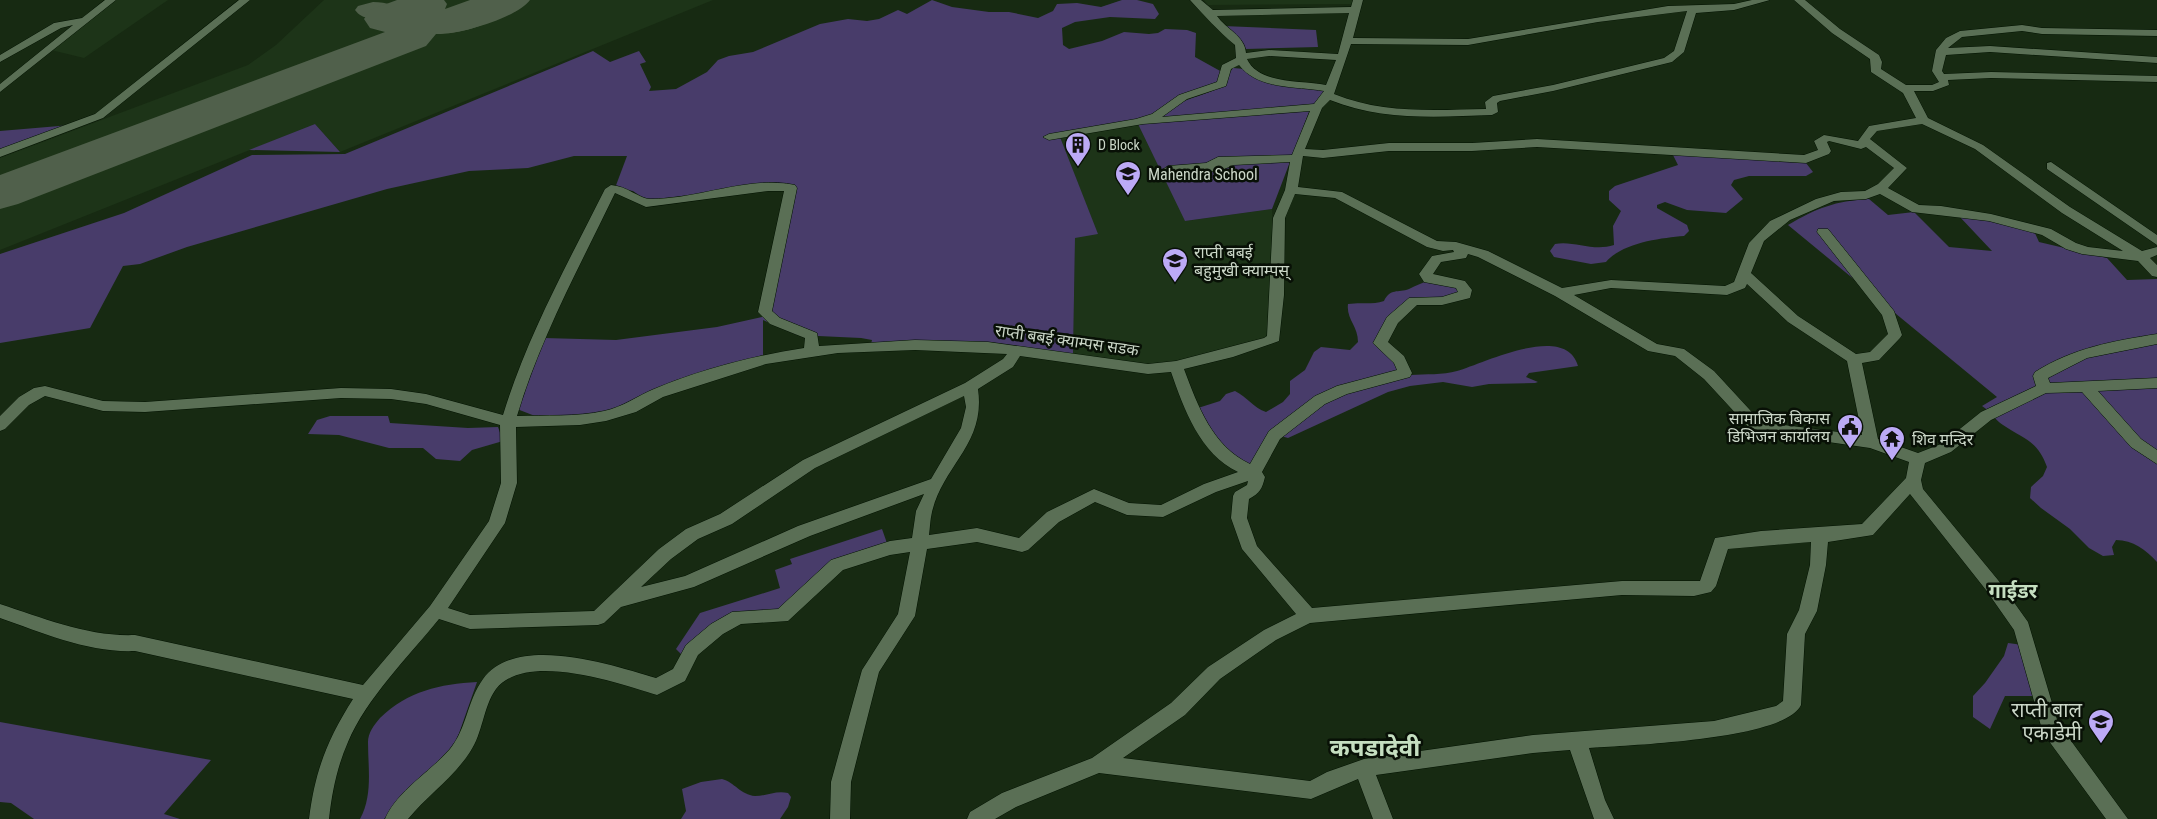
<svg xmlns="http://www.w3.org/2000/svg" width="2157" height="819" viewBox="0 0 2157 819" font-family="'Roboto Condensed','Noto Sans Devanagari',sans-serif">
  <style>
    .built { fill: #1d3418 }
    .green { fill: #483c6a }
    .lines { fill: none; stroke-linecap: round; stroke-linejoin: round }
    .taxiway { fill: #50604b; fill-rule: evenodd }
    .runway { fill: #50604b; fill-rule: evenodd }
    .minor-casing { stroke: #021201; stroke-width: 1 }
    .minor { fill: #5a6f55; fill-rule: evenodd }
    .labels { text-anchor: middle; stroke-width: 5; stroke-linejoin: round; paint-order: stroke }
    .far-poi-label { font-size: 14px; fill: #cbd7c8; stroke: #081006; text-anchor: start }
    .poi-label { font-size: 16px; fill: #cbd7c8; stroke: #081006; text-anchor: start }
    .street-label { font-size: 16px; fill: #cbd7c8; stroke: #081006 }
    .quarter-label { font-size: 20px; font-weight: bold; fill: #c5dec0; stroke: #081006 }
    .near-poi-label { font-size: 20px; fill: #cbd7c8; stroke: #081006; text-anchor: end }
    .near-quarter-label { font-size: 24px; font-weight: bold; fill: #c5dec0; stroke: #081006 }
  </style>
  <rect width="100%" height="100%" fill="#172a12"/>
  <path class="built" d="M115 0H168L84 58 51 50Z
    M324 0H713L340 152 315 124 0 250V158L248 65 276 45Z
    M1204 0H1355L1354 4 1208 5Z
    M1138 124 1186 221 1272 209 1275 275 1269 337 1176 363 1143 365 1073 354 1075 237 1097 233 1060 137Z"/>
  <path class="green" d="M932 0 952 7 989 12H1009L1038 18 1053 11 1057 4 1077 3 1101 7 1122 0H1137L1153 4 1159 14 1155 19 1110 17 1075 22 1062 28 1063 45 1069 49 1102 41 1124 32 1149 34 1158 33 1165 29 1187 30 1196 33 1195 57 1222 72 1219 82C1210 91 1196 91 1184 95 1164 102 1157 116 1133 121L1138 124 1162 120 1160 118C1184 94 1204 99 1227 83L1228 75 1233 68 1245 69 1269 80 1327 89 1326 94 1309 112 1272 209 1185 221 1138 124 1060 137 1098 234 1075 238 1073 354 989 342 871 344 872 340 861 338 797 335 763 320V355L676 380 619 409 600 414 578 418 535 416 517 409 544 338 616 340 717 327 762 317 789 184 646 200 633 191 615 188 627 156H574L528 168 469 171 387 189 187 247 140 264 123 266 90 328 0 343V254L124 213 252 155 345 154 593 51 610 62 639 51 646 62 640 64 651 87 649 91 676 89 707 72 718 60 729 56 753 52 820 24 848 19 867 21 879 19 898 10 907 14Z
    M1223 26 1316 30 1318 47 1246 49Z
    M315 124 340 152 249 150Z
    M71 125 0 152V131Z
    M1671 151 1806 163 1813 172 1806 176H1749L1734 180 1731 185 1743 199 1726 213 1687 210 1665 202 1657 205V208L1687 225 1689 231 1684 236C1660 238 1622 243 1606 262L1591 264 1554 257 1550 251 1555 244C1573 240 1593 252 1614 245L1613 226 1621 211 1609 200V191L1615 186 1678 165Z
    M1869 199 1888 215 1914 212 1949 247 1992 251 1959 216 1976 217 2034 231 2039 242 2107 258 2127 280 2157 279V562C2146 550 2133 540 2116 540L2112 547 2114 555 2103 556 2089 548 2070 529 2041 508 2030 498 2031 487 2043 476 2047 467C2038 441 2024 439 2003 425 1995 420 1991 412 1982 406L1997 397 1788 225C1817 208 1835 201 1869 199Z
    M1428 281 1463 289 1456 297 1417 298 1378 343 1411 375C1425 374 1443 375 1457 371 1484 363 1566 322 1578 366L1529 373 1526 377 1538 382 1535 383 1489 384 1472 387 1443 382 1410 386 1388 392 1288 438 1274 434 1252 468 1222 451 1198 408 1220 401 1226 394 1235 391C1247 397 1254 408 1266 412L1283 402 1290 394V381L1305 370 1314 352 1321 347 1350 350 1358 342C1358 326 1346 319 1348 304 1361 302 1372 305 1384 301 1390 288 1398 293 1409 289 1415 286 1421 283 1428 281Z
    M330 416H388L390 423 468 428 498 427 503 441 472 450 460 461 436 459 423 448H389L339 435 308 434 317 420Z
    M882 529 888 546 836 564 781 613 743 611 683 656 676 649 700 613 780 588 775 570 792 564 790 559Z
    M2008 643 2023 645 2037 696H2005L1990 729 1973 717V696L1985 683 2004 656Z
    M477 682 456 742 384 819H360C373 795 368 768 368 742 368 733 374 725 380 718 408 691 440 684 477 682Z
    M0 722 211 760 164 814 180 819H34L11 803 0 802Z
    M722 779C734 782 741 795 755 796 767 796 776 790 788 793L791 797 788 807 780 819H681L686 811 682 789 701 782Z"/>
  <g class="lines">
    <path class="taxiway" d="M373 2C401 2 417 22 439 23 465 25 486 8 510 2L516 3 519 7 516 11C491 21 463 36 435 33L423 46 368 66 362 65 359 61 362 57 411 38 418 31 417 29 392 16 377 13 375 17C367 19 360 17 355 10L358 6Z"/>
    <path class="runway" d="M397 0H444L447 4 445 9 470 0H530C517 18 458 35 436 34L426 46 18 204 0 209V175L385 32 370 28 364 19 370 10Z"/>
    <defs>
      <path id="minor" d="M105 0H116L0 92V84L73 25 61 28 0 62V55L54 23 82 18Z
        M239 0H250L103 118 0 157V149L95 114Z
        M1190 0H1201L1213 10 1351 7 1353 0H1363L1353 38 1468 39 1668 6 1734 4 1752 0H1770L1734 10 1696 13 1684 52 1672 62 1553 91 1500 101 1497 103 1498 112 1492 115C1437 117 1382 121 1330 100L1322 108 1305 149 1323 150 1389 143H1472L1537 139 1804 155 1818 150 1814 141 1824 135 1858 141 1869 126 1916 118 1903 93 1871 72 1870 59 1832 33 1794 0H1805L1840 29 1879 55 1882 62 1881 69 1906 85H1932L1939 82 1932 71 1936 50 1946 38 1960 31 2022 25 2042 28 2157 30V36L2042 34 2022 31 1962 37 1948 48 1990 46 2157 57V63L1990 52 1946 55 1942 71 1944 74 1991 72 2157 76V82L1991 78 1948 80 1949 85 1933 91H1914L1928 118 1983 145 2070 207 2142 251 2157 247V255L2150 258 2157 265V277L2152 276 2138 261 2082 254 2066 249 2042 235 1989 221 1912 212 1880 194 1866 199 1834 201 1790 220 1764 241 1751 273 1798 316 1856 354 1870 352 1888 334 1882 315 1817 232 1818 229H1828L1894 311 1902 335 1900 338 1879 360 1862 363 1878 439 1918 453 1941 444 1981 412 2036 386 2033 376 2035 372C2073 348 2113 341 2157 334V344L2087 358 2048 378 2050 383 2157 378V388L2098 391 2141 439 2157 450V464L2131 447 2082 392 2046 393 1991 420 1951 452 1925 463 1921 480 1923 489 1998 580 2028 622 2058 723 2128 819H2106L2043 733 2014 630 1986 590 1910 494 1873 535 1828 542 1826 565 1817 611 1805 634 1801 705C1785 740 1628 745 1589 748L1605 800 1614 819H1594L1570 750 1533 753 1376 775 1393 819H1373L1358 779 1311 799 1099 773 1016 807 995 819H967L970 812 1002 793 1092 758 1171 703 1208 667 1264 630 1296 614 1242 549 1231 518 1233 496 1235 492 1247 485 1248 481 1216 492 1163 517 1127 515 1095 502 1059 522 1028 550 1022 552 977 542 927 549 915 616 879 672 851 782 850 819H830L831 782 862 670 898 614 910 552 890 555 843 570 788 621 741 624 723 634 698 655 685 681 657 695C618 683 526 651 496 689 483 707 483 733 470 752 453 778 427 796 408 819H385C397 791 430 772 450 749 467 728 467 701 483 679 516 633 612 665 656 678L673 669 686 645 711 624 732 612 778 609 831 560 890 541 912 538 916 511 924 494 810 536 694 587 621 607 604 623 598 625 470 629 439 619C409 656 366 699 348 742 337 767 332 792 329 819H309C315 771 327 740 353 699L135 651C89 653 43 633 0 618V604C43 618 89 637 135 635L363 685 430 606 489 521 501 483 500 425 426 404 391 399 341 398 145 412 103 411 45 396 29 405 5 429 0 431V416L19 397 34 388 45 386 103 401 145 402 341 388 391 389 426 394 503 415C527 336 568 263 605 189L611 185C627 186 640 199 650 199 696 200 750 175 795 185L797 188 772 311 780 318 817 333 819 346 915 340 988 342 1148 364 1176 361 1264 338 1267 336 1273 218 1285 190 1290 162 1234 165 1219 171 1168 174 1162 170 1168 166 1206 163 1218 157 1292 155 1310 111 1143 124 1049 140 1043 137 1049 134 1136 119 1152 114 1179 95 1217 82 1222 65 1236 58 1235 45C1218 31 1204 15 1190 0ZM1687 11 1674 51 1664 58 1553 85 1493 96 1485 102 1486 109C1434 110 1383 114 1334 94L1351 44 1468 45 1598 22ZM1349 13 1338 54 1269 50 1246 53C1245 36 1226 29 1217 16ZM1269 56 1336 60 1326 85C1303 80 1259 85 1247 59ZM1239 65C1258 90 1296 86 1324 91L1314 104 1162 117 1187 99 1226 86 1231 69ZM1922 124 1975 149 2062 213 2123 251 2088 247 2076 243 2051 229 1991 214 1941 206 1919 205 1888 188 1907 168 1870 139 1877 131ZM1829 141 1861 149 1866 147 1894 168 1878 184 1865 191 1841 192 1816 199 1770 221 1749 243 1734 282 1725 286 1611 280 1562 288 1488 251 1456 242 1437 241 1342 192 1298 187 1303 156 1323 158 1389 151H1472L1537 147 1806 163 1829 154 1831 151 1827 142ZM768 191H784L758 312 770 324 805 338 804 348C753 356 702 369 654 389 637 396 623 407 604 411 576 417 546 415 517 416 540 338 580 266 615 193L646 207ZM1295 194 1335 198 1427 247 1443 251 1453 250 1454 252 1432 256 1419 274 1424 282 1456 288 1458 292 1442 297 1409 298 1387 317 1373 343 1394 363 1397 370 1337 386 1315 396 1269 431 1250 464C1212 446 1198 406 1184 369L1233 357 1279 341 1284 295 1285 218ZM1468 254 1478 257 1555 296 1648 351 1675 356 1704 379 1752 431 1870 448 1909 462 1906 478 1862 524 1761 531 1715 538 1700 581H1622L1312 608 1257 546 1247 518 1249 499C1260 493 1262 489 1265 477L1262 472 1280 439 1325 404 1347 394 1410 377 1412 373 1404 356 1388 342 1398 323 1417 305H1442L1470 298 1472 290 1465 281 1433 274 1441 262 1466 258ZM1747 284 1788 322 1847 361 1862 435 1761 422 1714 371 1684 349 1657 344 1574 295 1611 288 1727 295 1745 288ZM915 350 1007 354 1003 359 965 383 803 460 720 514 686 529 659 549 594 611 470 615 448 608 505 523 517 483 516 427 580 425 606 421 636 412 663 397 766 364 838 353ZM1020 356 1148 374 1171 372C1184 409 1200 454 1238 472L1204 484 1161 505 1129 503 1094 489 1047 512 1019 538 977 528 929 535C930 528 930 520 932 512 943 465 986 444 978 389L1013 367ZM964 396 966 407 961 428 931 479 798 526 685 576 641 587 671 559 698 539 732 524 815 468ZM1811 542 1810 565 1799 610 1787 634 1783 701 1776 706 1714 721 1533 735 1364 759 1327 772 1310 781 1123 758 1185 715 1220 679 1276 640 1310 623 1622 595 1694 596 1711 592 1716 586 1728 549Z
        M2051 162 2157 235V245L2047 169V163Z"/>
    </defs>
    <use href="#minor" class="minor-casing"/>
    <use href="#minor" class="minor"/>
  </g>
  <defs>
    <symbol id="building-pin" viewBox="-11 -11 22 30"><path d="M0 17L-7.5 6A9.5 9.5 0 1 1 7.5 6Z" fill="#bcaaf6" stroke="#081006"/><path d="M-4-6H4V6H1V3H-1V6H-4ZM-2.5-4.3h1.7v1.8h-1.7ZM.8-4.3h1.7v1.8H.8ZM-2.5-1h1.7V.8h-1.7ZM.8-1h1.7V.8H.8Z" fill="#111"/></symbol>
    <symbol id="school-pin" viewBox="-11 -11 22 30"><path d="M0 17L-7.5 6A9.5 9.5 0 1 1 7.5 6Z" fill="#bcaaf6" stroke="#081006"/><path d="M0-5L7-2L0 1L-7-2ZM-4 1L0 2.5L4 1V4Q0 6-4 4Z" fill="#111"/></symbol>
    <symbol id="university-pin" viewBox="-11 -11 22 30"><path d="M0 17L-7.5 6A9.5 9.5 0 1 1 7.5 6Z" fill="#bcaaf6" stroke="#081006"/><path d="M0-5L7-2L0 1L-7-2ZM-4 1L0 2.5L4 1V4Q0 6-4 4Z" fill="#111"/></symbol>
    <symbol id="civic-pin" viewBox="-11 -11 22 30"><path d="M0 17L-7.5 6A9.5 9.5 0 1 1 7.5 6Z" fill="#bcaaf6" stroke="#081006"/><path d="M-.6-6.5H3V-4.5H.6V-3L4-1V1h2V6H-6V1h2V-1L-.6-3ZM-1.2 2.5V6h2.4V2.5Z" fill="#111"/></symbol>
    <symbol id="temple-pin" viewBox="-11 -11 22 30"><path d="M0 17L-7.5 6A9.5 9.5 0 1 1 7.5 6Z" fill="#bcaaf6" stroke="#081006"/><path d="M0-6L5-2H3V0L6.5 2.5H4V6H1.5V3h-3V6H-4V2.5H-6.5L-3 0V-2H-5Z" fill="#111"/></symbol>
  </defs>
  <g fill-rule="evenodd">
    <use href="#building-pin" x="1063" y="130" width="30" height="40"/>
    <use href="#school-pin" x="1113" y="159" width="30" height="40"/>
    <use href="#university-pin" x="1160" y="246" width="30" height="40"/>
    <use href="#civic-pin" x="1835" y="412" width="30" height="40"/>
    <use href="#temple-pin" x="1877" y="424" width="30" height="40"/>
    <use href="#school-pin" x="2086" y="707" width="30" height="40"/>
  </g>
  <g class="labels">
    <g class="far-poi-label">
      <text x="1098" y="150">D Block</text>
    </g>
    <g class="poi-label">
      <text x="1148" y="180">Mahendra School</text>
      <text x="1194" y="258">राप्ती बबई<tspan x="1194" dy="18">बहुमुखी क्याम्पस्</tspan></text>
      <text x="1830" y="424" text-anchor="end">सामाजिक बिकास<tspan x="1830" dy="18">डिभिजन कार्यालय</tspan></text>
      <text x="1912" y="445">शिव मन्दिर</text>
    </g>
    <g class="street-label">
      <text transform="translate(1067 340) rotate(8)" y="6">राप्ती बबई क्याम्पस सडक</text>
    </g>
    <g class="quarter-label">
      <text x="2013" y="598">गाईडर</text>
    </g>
    <g class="near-poi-label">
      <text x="2082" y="717">राप्ती बाल<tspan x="2082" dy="23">एकाडेमी</tspan></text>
    </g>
    <g class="near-quarter-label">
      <text x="1375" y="756">कपडादेवी</text>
    </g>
  </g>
</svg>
